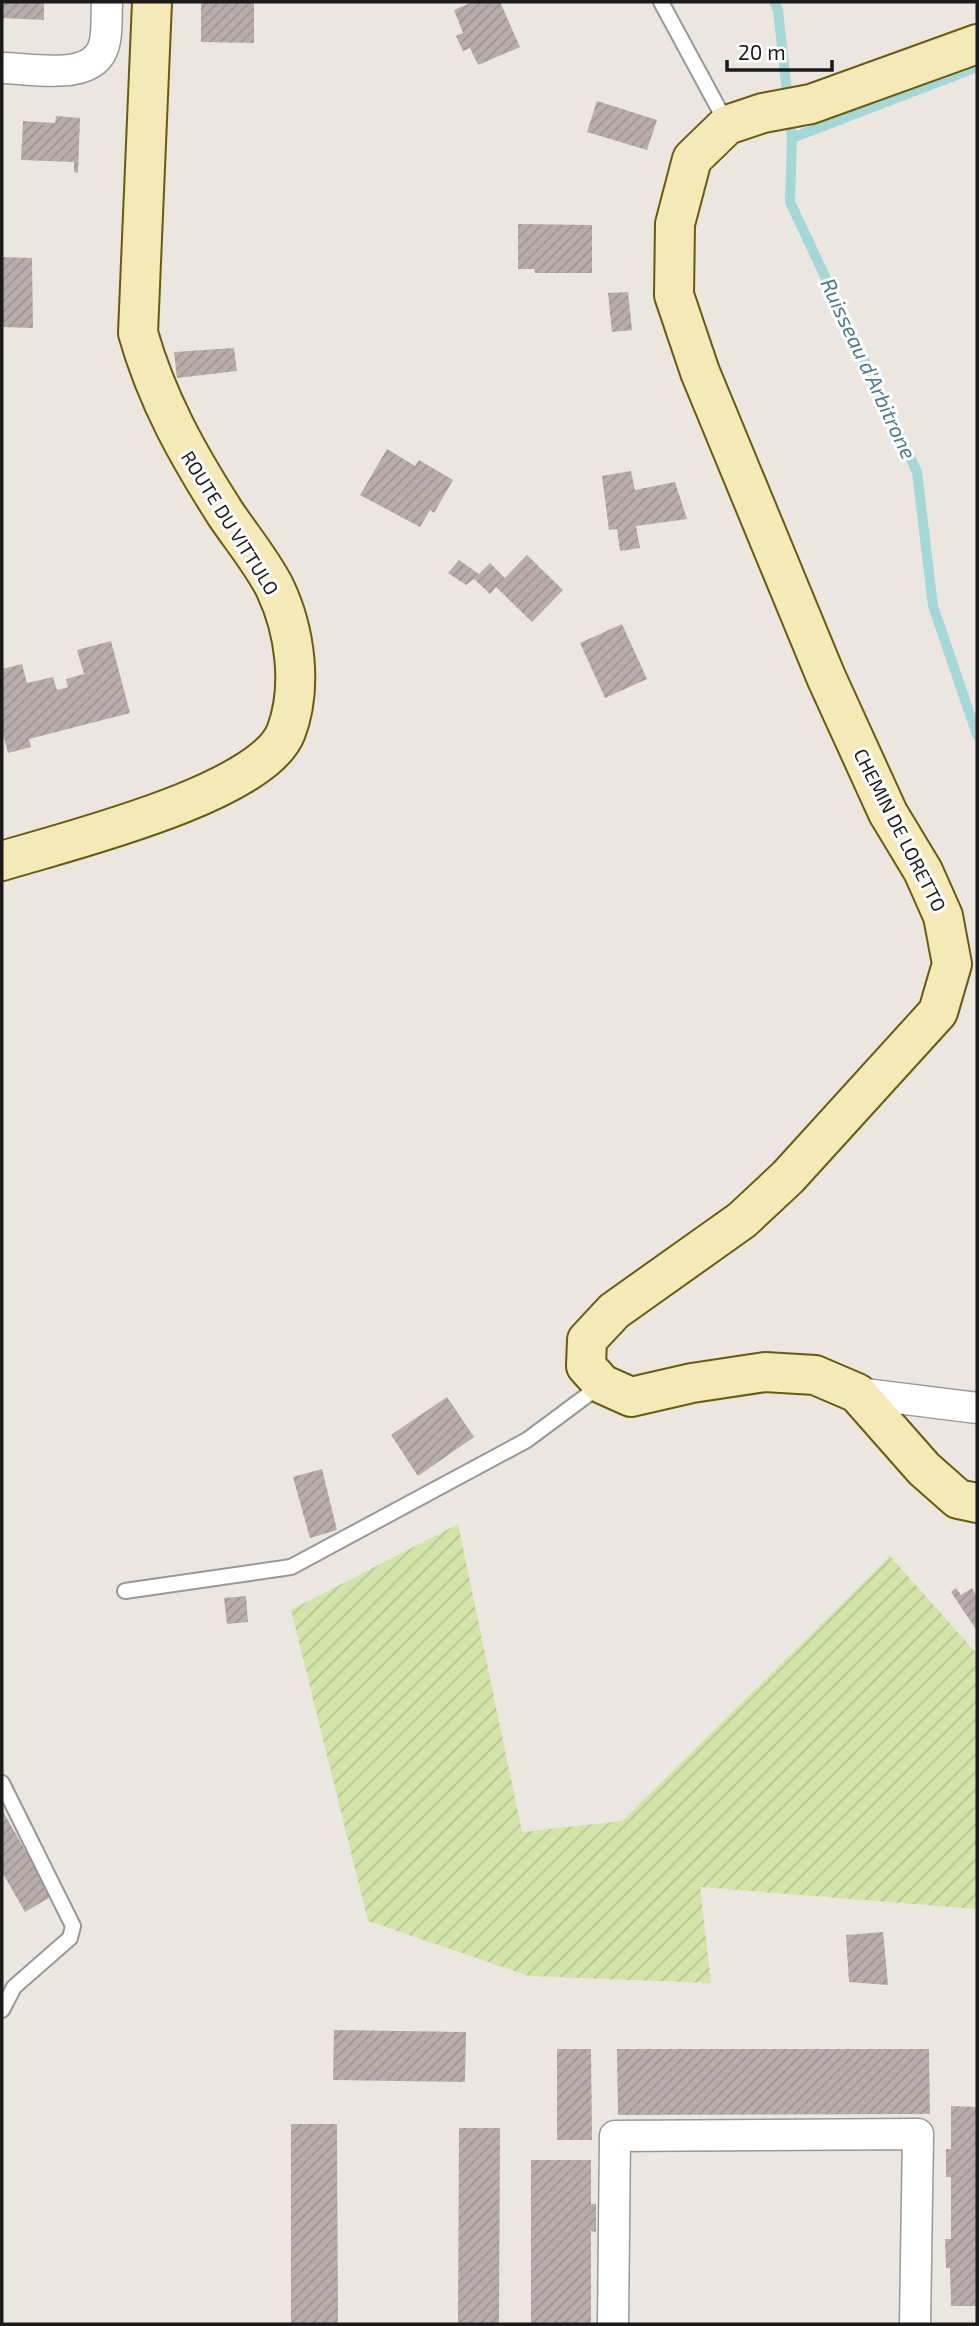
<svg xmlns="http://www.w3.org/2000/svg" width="979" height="2326" viewBox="0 0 979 2326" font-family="'Exo 2',sans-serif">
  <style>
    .garden { fill: url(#garden-furrows) }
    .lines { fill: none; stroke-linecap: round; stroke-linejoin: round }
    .stream { stroke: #a4d7d7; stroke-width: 10 }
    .building { fill: url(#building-hatch) }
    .lane-casing { stroke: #989898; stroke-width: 18 }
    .street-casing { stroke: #989898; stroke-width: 33 }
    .secondary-casing { stroke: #685d0c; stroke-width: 42 }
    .lane { stroke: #fff; stroke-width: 14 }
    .street { stroke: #fff; stroke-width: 30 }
    .secondary { stroke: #f4e9b7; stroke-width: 38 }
    .labels { text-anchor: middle; stroke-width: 6; stroke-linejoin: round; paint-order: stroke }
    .street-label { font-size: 19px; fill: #1b1b1b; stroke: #fff }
    .water-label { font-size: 21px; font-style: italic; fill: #467a8d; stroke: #fff }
  </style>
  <defs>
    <pattern id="garden-furrows" width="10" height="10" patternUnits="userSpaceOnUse" patternTransform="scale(1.75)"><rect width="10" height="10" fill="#d3e4a9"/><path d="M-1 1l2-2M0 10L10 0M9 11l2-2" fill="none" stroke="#b5c391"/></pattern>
    <pattern id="building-hatch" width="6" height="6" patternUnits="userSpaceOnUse" patternTransform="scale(1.75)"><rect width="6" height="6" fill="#b8adab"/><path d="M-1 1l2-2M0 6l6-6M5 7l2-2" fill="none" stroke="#9e9493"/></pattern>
  </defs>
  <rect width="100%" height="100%" fill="#ece6e1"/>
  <path class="garden" d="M458 1524 522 1832 622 1821 890 1556 977 1654V1909L700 1887 711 1983 529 1976 368 1921 291 1610Z"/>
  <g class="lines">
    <path class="stream" d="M774 2 778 10 792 138 790 202 917 472 933 606 977 735
      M792 138 977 67"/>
  </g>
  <path class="building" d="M2 2H44V20L2 18Z
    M201 2H254V43L201 42Z
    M473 2H500L520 47 478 65 470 48 463 51 456 36 463 33 454 10Z
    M597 101 657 120 647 150 587 132Z
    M56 116 80 118 78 173 74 172V162L21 160 23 121 55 123Z
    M518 224 592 225V273H535L534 269H518Z
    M2 257 32 258 33 328 2 327Z
    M628 292 632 330 612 332 608 293Z
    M234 348 237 371 177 378 174 352Z
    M387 449 415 466 419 460 453 480 434 513 430 510 420 527 360 495Z
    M631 471 635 490 675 482 687 519 636 526 640 548 620 551 617 529 609 530 602 476Z
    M527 555 563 590 532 622 496 587 490 594 474 579 466 585 448 573 459 560 479 574 490 563 505 578Z
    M622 624 647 679 605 698 580 643Z
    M111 641 130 713 29 739 31 747 8 753 2 730V669L22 664 27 683 53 677 57 690 68 687 66 679 84 674 77 650Z
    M447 1397 474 1437 418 1476 391 1435Z
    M322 1469 337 1530 310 1538 293 1477Z
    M956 1588 961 1595 972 1588 977 1597V1631L951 1592Z
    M246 1596 248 1622 227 1624 224 1598Z
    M2 1810 52 1896 25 1912 2 1872Z
    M883 1932 888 1985 849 1982 846 1935Z
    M334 2030 466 2032 465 2082 333 2080Z
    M557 2049H591L592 2140H557Z
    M617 2049H929L930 2114 618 2115Z
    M951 2106 977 2107V2306H951L950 2268H946L945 2239H951V2177H946V2149H951Z
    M291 2124H337L338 2324H291Z
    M459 2128H500L499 2324H458Z
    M531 2160H591V2204H596V2232L591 2231V2324H531Z"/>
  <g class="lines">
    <defs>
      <path id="lane" d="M661 2 727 124
        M125 1591 291 1567 527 1440 601 1385
        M2 1783 73 1926 70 1938 14 1987 2 2010"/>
      <path id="street" d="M2 68C31 68 94 83 104 45 108 32 106 15 107 2
        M857 1393 977 1408
        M613 2324 615 2136 918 2134 915 2324"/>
      <path id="secondary" d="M977 44 811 104 763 113 727 125 692 159 675 224 674 295 700 372 826 677 888 813 923 871 943 916 952 964 938 1012 788 1177 742 1220 614 1311 587 1340 586 1366 602 1384 631 1397 692 1383 765 1372 815 1375 857 1393 924 1469 958 1499 977 1503
        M2 861C64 842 262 794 286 732 303 687 295 630 275 588 262 562 241 537 225 513 188 455 157 400 138 333L152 2"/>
    </defs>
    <use href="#lane" class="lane-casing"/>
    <use href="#street" class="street-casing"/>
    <use href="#secondary" class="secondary-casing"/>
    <use href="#lane" class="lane"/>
    <use href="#street" class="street"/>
    <use href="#secondary" class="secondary"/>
  </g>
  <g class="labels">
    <g class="street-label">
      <text transform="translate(230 523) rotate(58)" y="7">ROUTE DU VITTULO</text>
      <text transform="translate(900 830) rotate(63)" y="7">CHEMIN DE LORETTO</text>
    </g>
    <g class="water-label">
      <text transform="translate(868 369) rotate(65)" y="7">Ruisseau d'Arbitrone</text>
    </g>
  </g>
  <rect width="979" height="2326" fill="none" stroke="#1b1b1b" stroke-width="7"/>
  <path d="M727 60v10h105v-10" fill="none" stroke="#1b1b1b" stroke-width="3.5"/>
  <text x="738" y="60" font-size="21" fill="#1b1b1b" stroke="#ffffff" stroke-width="5" paint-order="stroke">20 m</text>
</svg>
